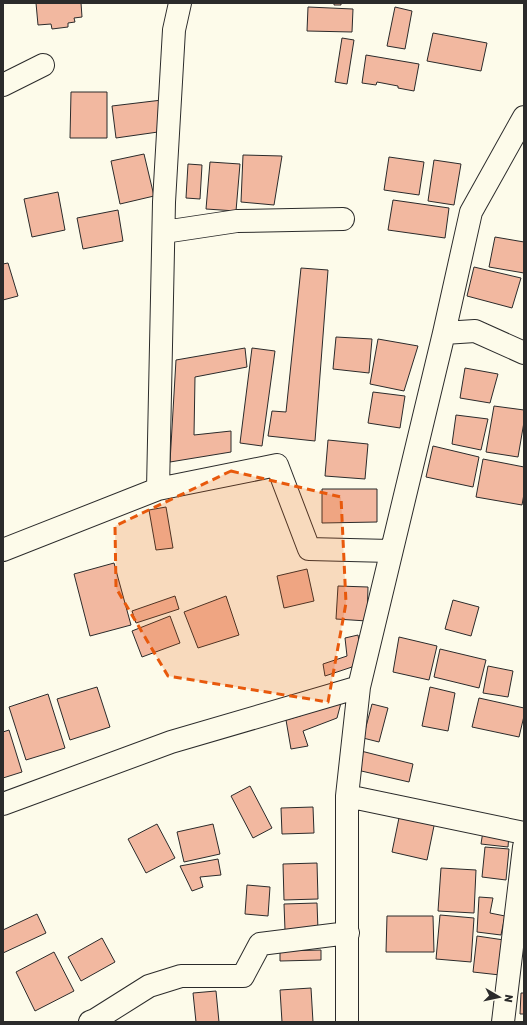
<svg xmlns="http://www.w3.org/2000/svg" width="527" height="1025" viewBox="0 0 527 1025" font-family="Rubik,sans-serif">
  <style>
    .building { fill: #f2b8a0; stroke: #2b2b2b }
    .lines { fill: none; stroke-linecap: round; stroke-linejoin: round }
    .minor-casing { stroke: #2b2b2b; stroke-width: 24 }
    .minor { stroke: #fdfbea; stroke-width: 22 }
    .marked { fill: #e8590c; fill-opacity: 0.2; stroke: #e8590c; stroke-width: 3; stroke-dasharray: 8 5; stroke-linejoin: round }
  </style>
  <rect width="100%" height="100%" fill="#fdfbea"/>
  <path class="building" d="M36 3H81L82 17 74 18 75 22 68 23V27L52 29 51 24 38 25Z
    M334 3H341V5H334Z
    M308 7 353 9 352 32 307 31Z
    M395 7 412 11 405 49 387 46Z
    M433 33 487 43 481 71 427 61Z
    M342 38 354 40 347 84 335 82Z
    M366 55 419 64 414 91 398 88V86L377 82 376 85 362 83Z
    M71 92H107V138H70Z
    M162 100 165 131 116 138 112 106Z
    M144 154 154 196 120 204 111 161Z
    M243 155 282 156 274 205 241 202Z
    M389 157 424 162 419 195 384 190Z
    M434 160 461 164 454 205 428 201Z
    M210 162 240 164 236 211 206 209Z
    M188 164 202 165 200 199 186 198Z
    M58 192 65 230 32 237 24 199Z
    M393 200 449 208 445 238 388 230Z
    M118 210 123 241 83 249 77 218Z
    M495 237 524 242V273L489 267Z
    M8 263 18 296 3 300V264Z
    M474 267 521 278 512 308 467 296Z
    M301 268 328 270 315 441 268 436 272 411 286 412Z
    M336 337 372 339 369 373 333 369Z
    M378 339 418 346 404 391 370 384Z
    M245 348 247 367 195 377 194 435 231 431V452L170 462 176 360Z
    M252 348 275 351 262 446 240 443Z
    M465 368 498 374 490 403 460 398Z
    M373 392 405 396 400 428 368 423Z
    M494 406 524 410V422L518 457 486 452Z
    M456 415 488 419 481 450 452 444Z
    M328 440 368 444 365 479 325 476Z
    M433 446 479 457 473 487 426 477Z
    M483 459 524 467V494L522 505 476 497Z
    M322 489H377V522L322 523Z
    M166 507 173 548 156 550 149 510Z
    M114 563 131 625 90 636 74 574Z
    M307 569 314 601 284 608 277 576Z
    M338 586 368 587 367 621 336 619Z
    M175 596 179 609 136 623 132 611Z
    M226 596 239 635 198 648 184 612Z
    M453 600 479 607 471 636 445 629Z
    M170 616 180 643 142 657 132 631Z
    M358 635 361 653 352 667 325 676 323 664 347 656 345 638Z
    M399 637 437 646 429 680 393 672Z
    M440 649 486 660 479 688 434 677Z
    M488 666 513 671 508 697 483 693Z
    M97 687 110 727 70 740 57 699Z
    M430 687 455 693 448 731 422 726Z
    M48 694 65 748 26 760 9 707Z
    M479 698 524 708V716L519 737 472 727Z
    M342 699 337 718 303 731 308 746 291 749 286 720 303 715 301 707Z
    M372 704 388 708 379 742 363 738Z
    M9 730 22 772 3 778V732Z
    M361 751 413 764 409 782 357 770Z
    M250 786 272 828 253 838 231 796Z
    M313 807 314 833 282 834 281 808Z
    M400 813 435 821 427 860 392 852Z
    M157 824 175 858 146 873 128 839Z
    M213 824 220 854 184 862 177 832Z
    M483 831 509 834 508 847 481 844Z
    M485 847 509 849 506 880 482 877Z
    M218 859 221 875 200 877 203 887 192 891 180 866Z
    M317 863 318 899 284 900 283 864Z
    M441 868 476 870 474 913 438 911Z
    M247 885 270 887 268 916 245 914Z
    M479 897 493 898 490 913 505 916 501 935 477 932Z
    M317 903 318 930H285L284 904Z
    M37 914 46 933 3 953V930Z
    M440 915 474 918 471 962 436 959Z
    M387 916H433L434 952H386Z
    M477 936 504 940 500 975 473 972Z
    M102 938 115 962 81 981 68 957Z
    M321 950V960L280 961V951Z
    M54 952 74 991 35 1011 16 972Z
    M311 988 313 1022H282L280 990Z
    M216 991 219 1022H196L193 993Z
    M521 993H524V1014H520Z"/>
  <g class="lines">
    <defs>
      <path id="minor" d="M3 85 43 65
        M164 232 237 221 343 219
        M444 333 475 331 524 353
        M158 489 164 202 174 30 180 3
        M3 550 158 489 277 465 309 549 390 551
        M347 796 524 833
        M3 804 171 742 359 687
        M90 1022 95 1020 149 986 181 976H243L260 944 348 933
        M347 1022V796L359 687 444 333 471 212 524 117
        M503 1022 524 847"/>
    </defs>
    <use href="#minor" class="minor-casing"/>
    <use href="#minor" class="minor"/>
  </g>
  <path class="marked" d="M231 471 341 497 346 603 328 702 168 676 116 588 115 526Z"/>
  <rect width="527" height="1025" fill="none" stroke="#2b2b2b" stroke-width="8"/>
  <g transform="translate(499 997) rotate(99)" stroke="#fdfbea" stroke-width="3" paint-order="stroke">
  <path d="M0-3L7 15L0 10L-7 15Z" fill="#2b2b2b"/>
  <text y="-6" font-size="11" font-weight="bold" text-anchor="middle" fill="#2b2b2b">N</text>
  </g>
</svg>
